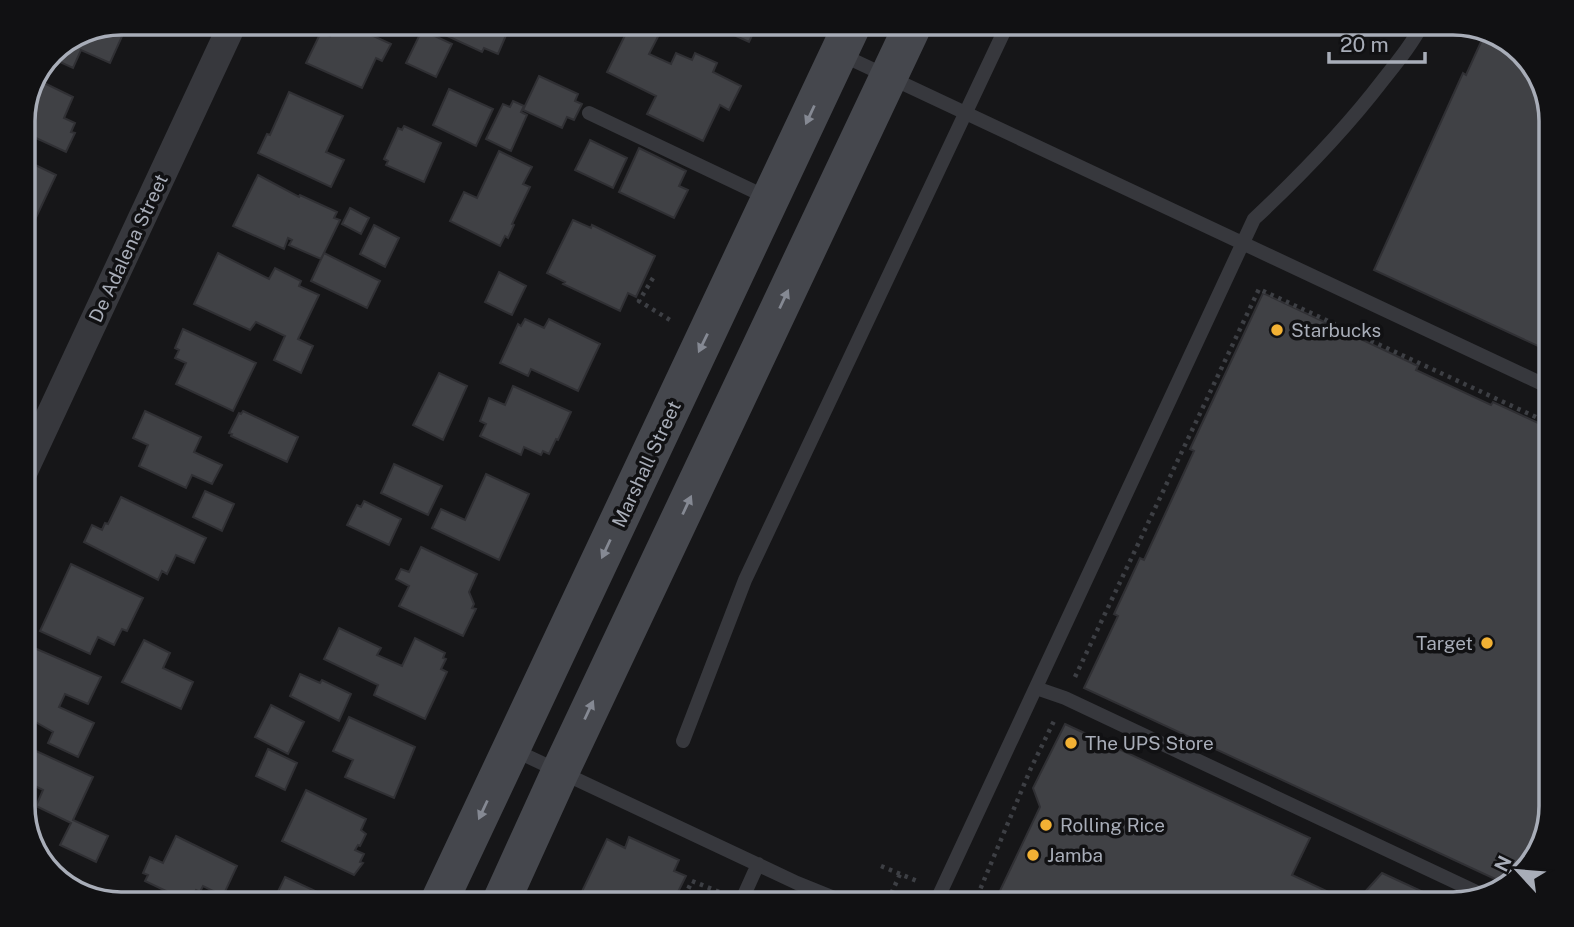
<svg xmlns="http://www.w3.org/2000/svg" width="1574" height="927" viewBox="0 0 1574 927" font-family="'Public Sans',sans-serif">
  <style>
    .building { fill: #404145; stroke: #303034; stroke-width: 2 }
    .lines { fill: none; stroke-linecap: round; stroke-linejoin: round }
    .path { stroke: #3d3f44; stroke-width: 4.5; stroke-dasharray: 3.5 5; stroke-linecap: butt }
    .lane { stroke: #37383d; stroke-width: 14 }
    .street { stroke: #37383d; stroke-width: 28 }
    .secondary { stroke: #45474d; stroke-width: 38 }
    .oneway { fill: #858993 }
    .poi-dot { fill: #f2b134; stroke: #111113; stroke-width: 2.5 }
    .labels { text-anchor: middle; stroke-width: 7; stroke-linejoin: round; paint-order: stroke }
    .street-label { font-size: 19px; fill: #a8adb8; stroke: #111113 }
    .poi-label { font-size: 19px; fill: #a8adb8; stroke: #111113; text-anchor: start }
    .rim { fill: none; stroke: #a8adb8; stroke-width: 3.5 }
  </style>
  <rect width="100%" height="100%" fill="#161618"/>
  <path class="building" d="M121 23H128L110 63 81 50 73 68 49 57 52 51Z
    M336 23H345L391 44 382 61 376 58 362 88 306 63 321 32 330 36Z
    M419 23H496L493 27 507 33 498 54 484 48 482 52Z
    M631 23H665L649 54 671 64 676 53 692 60 695 53 717 63 713 72 741 86 729 110 720 105 703 141 647 114 656 96 607 72Z
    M708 23H758L749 42Z
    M422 30 452 44 436 77 406 63Z
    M1486 31 1503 36 1538 71 1551 115V352L1374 270 1463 73 1466 75Z
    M539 76 578 94 575 101 582 104 574 120 567 117 562 128 523 110Z
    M38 80 73 97 64 118 75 123 71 132 75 133 66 152 23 132V115Z
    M449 89 493 109 476 146 433 125Z
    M289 92 343 116 326 152 344 160 331 187 258 153 267 134 270 135Z
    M513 101 524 106 521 112 527 115 511 151 486 139 503 104 510 107Z
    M404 126 441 143 424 182 386 165 388 161 384 159 398 128 402 130Z
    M590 140 627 158 613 188 575 170Z
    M639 148 686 171 679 186 688 190 674 218 619 192Z
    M499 151 532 167 523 184 530 187 512 224 514 225 508 238 505 236 500 246 450 221 464 192 477 198Z
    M23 159 56 175 25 241 23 240Z
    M258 175 299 197 300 195 337 212 334 218 340 220 321 259 289 245 292 240 288 238 284 249 233 226Z
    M350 208 369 218 361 234 342 224Z
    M573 220 591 228 592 225 655 256 636 297 628 293 620 311 563 284 565 282 547 273Z
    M374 225 399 238 385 267 360 254Z
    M218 253 269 279 275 268 301 281 299 286 319 295 298 339 313 346 301 373 274 360 285 336 256 322 250 330 194 304Z
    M324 253 380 281 367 308 311 281Z
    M499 272 526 286 512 315 485 302Z
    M1263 293 1418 366 1416 370 1491 405 1493 402 1551 429V807L1538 856 1508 885 1084 688 1118 616 1114 614 1140 558 1144 560 1194 451 1190 449Z
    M525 319 544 328 549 319 600 344 578 391 531 369 528 376 500 363 518 324 521 326Z
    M183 329 256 363 233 411 176 384 186 363 175 358 179 350 175 348Z
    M439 373 467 386 443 440 413 425Z
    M513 386 571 412 558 440 556 439 549 454 543 451 541 455 524 447 521 455 480 436 486 424 480 421 489 398 505 405Z
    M145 411 201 437 194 452 222 465 212 484 192 475 186 488 139 466 148 445 133 438Z
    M243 411 298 437 287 462 231 436 232 434 229 433 239 413 241 414Z
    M394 464 442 486 428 515 381 493Z
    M486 474 529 494 499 560 432 528 441 509 465 520Z
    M205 491 234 504 222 531 193 517Z
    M121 497 206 538 194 563 176 555 167 574 162 571 158 580 84 542 92 525 102 530 105 523 108 524Z
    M364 501 401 519 389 545 347 525 357 505 361 507Z
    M421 547 477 574 469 592 474 604 472 608 476 609 463 636 399 606 409 586 396 579 401 569 409 572Z
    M71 564 143 598 127 631 122 629 114 645 98 637 90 654 40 631Z
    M339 628 381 648 377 655 402 666 415 638 445 653 443 658 446 659 441 669 447 672 425 719 374 695 378 685 324 659Z
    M144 640 170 653 163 668 193 682 181 709 122 682Z
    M32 647 101 677 88 704 65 694 59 707 94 723 78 757 48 743 53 732 23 715V667Z
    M300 674 320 683 322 680 351 694 339 721 290 696Z
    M271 705 304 722 288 754 255 737Z
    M349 717 415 747 394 798 345 777 353 760 333 751Z
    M1065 724 1310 838 1292 875 1354 904H989L987 899 998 895 1040 807 1033 788Z
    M23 745 93 777 73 820 108 836 96 862 60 845 71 823 36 806 43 790 33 785 23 806Z
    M268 749 297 763 285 790 256 776Z
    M306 790 366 819 361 830 366 834 360 846 358 845 355 850 364 854 360 862 363 863 354 875 282 841Z
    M176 836 237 866 223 896 203 886 200 892 196 890 190 902 165 893 166 891 145 881 148 875 143 873 150 857 163 863Z
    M629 837 679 860 674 871 686 876 672 904H576L607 839 625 848Z
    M1382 873 1449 904H1354Z
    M285 877 341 903 340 904H272Z"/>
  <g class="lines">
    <path class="path" d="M653 278 639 301 670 320
      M1075 677 1259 289 1551 424
      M881 866 917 881
      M888 901 900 874
      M356 904 357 902
      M681 904 692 881 722 893
      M974 904 1031 768 1055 719"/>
    <path class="lane" d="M840 54 1551 388
      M589 113 768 198
      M1036 688 1065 698 1485 896
      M683 741 745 580 1008 23
      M514 750 797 883 849 904
      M740 904 758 864
      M935 904 1254 219C1300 176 1344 131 1383 80 1398 61 1412 44 1423 23"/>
    <path class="street" d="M23 473 233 23"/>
    <path class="secondary" d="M438 904 853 23
      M500 904 560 772 914 23"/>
  </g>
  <defs><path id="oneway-solid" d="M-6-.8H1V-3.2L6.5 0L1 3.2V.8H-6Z" transform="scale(1.75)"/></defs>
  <g class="oneway">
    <use href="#oneway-solid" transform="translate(810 115) rotate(115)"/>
    <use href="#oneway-solid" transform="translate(784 299) rotate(-65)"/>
    <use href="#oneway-solid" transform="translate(703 343) rotate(116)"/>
    <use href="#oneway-solid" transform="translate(687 505) rotate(-65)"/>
    <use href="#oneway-solid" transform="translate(606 549) rotate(115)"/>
    <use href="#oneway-solid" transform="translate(589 710) rotate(-65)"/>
    <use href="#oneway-solid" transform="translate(483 810) rotate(115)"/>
  </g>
  <g class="poi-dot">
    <circle cx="1277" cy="330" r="7"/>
    <circle cx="1487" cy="643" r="7"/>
    <circle cx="1071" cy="743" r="7"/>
    <circle cx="1046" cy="825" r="7"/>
    <circle cx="1033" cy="855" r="7"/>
  </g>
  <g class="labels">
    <g class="street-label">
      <text transform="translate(128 248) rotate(-65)" y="7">De Adalena Street</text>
      <text transform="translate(646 464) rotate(-65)" y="7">Marshall Street</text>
    </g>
    <g class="poi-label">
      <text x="1291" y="337">Starbucks</text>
      <text x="1473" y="650" text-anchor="end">Target</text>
      <text x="1085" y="750">The UPS Store</text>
      <text x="1060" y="832">Rolling Rice</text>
      <text x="1047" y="862">Jamba</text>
    </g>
  </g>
  <path d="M0 0H1574V927H0ZM121 35H1453A86 86 0 0 1 1539 121V806A86 86 0 0 1 1453 892H121A86 86 0 0 1 35 806V121A86 86 0 0 1 121 35Z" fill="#111113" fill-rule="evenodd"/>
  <path class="rim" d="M121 35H1453A86 86 0 0 1 1539 121V806A86 86 0 0 1 1453 892H121A86 86 0 0 1 35 806V121A86 86 0 0 1 121 35Z"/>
  <g transform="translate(1518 871) rotate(296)" stroke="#111113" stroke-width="5" paint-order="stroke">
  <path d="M0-5L12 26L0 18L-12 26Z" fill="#a8adb8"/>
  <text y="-10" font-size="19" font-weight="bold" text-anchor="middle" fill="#a8adb8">N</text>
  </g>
  <path d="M1329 52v10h96v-10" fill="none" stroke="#a8adb8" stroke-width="3.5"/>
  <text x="1340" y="52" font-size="21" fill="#a8adb8" stroke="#111113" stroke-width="5" paint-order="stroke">20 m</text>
</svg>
